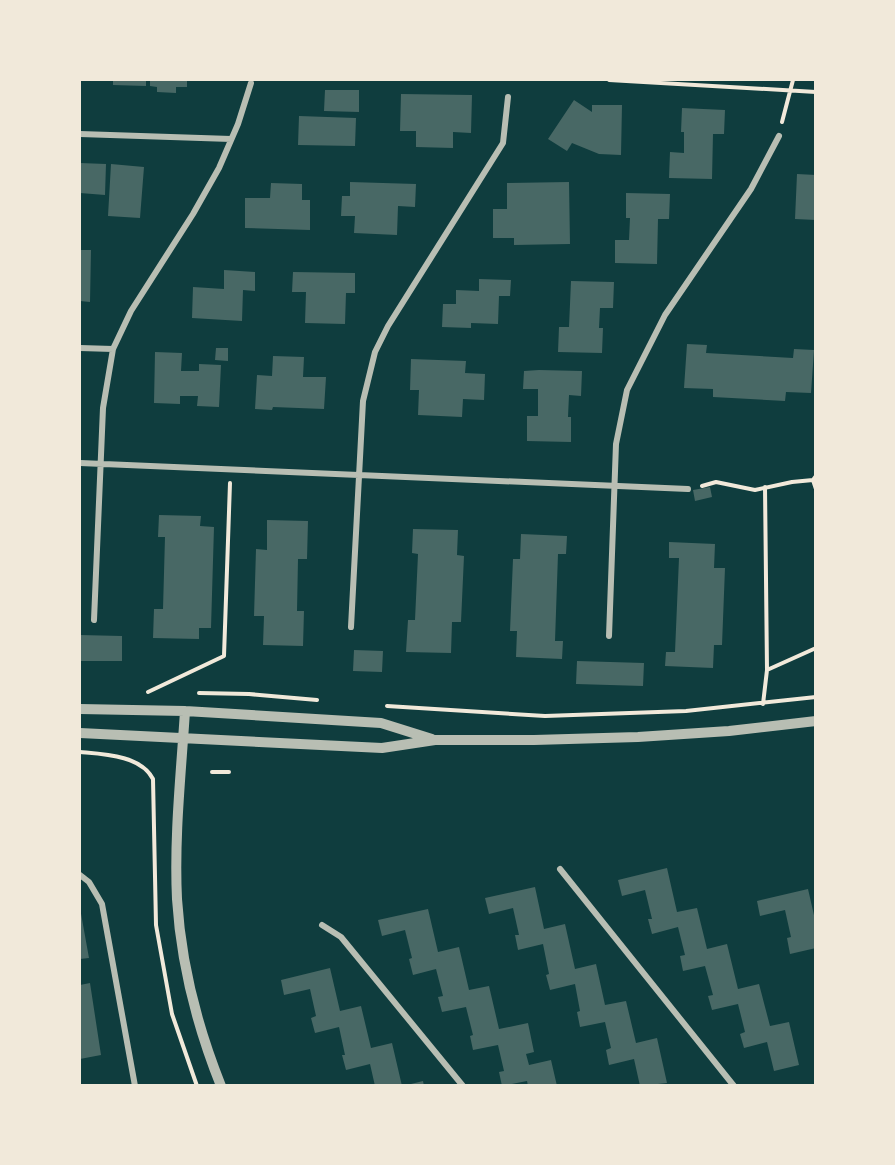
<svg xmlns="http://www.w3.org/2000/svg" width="895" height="1165" viewBox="0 0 895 1165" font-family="Karla,sans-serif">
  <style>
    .building { fill: #486865 }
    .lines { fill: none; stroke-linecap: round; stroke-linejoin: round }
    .path { stroke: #f1e9da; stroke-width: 4 }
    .minor { stroke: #b8beb3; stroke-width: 6 }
    .tertiary { stroke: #b8beb3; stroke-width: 10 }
  </style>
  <rect width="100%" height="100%" fill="#0f3d3e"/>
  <path class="building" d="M113 80H146V86L113 85Z
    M150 80H187V87H176V93L157 92V87L150 86Z
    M325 90H359V112L324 111Z
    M401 94 472 95 471 133 453 132V148L416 147V131H400Z
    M574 100 592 112V105H622L621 155 599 154 572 143 567 151 548 139Z
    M682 108 725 110 724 134H713L712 179 669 178 670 152 684 153V132H681Z
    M299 116 356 118 355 146 298 145Z
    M80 163 106 164 105 195 80 193Z
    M111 164 144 167 140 218 108 216Z
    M797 174 816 175V220L795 219Z
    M350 182 416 184 415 207 398 206 397 235 354 233 355 216H341L342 196H350Z
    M569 182 570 244 514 245V238H493V209H507V183Z
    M271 183 302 184V200H310V230L245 228V198H270Z
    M626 193 670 194 669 219H658L657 264 615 263V240H629L630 218H626Z
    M80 250H91L90 302 80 301Z
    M224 270 255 272V291L243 290 242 321 192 318 193 287 224 289Z
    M293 272 355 273V293H346L345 324 305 323 306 292H292Z
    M479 279 511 280 510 296H499L498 324 471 323V328L442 327 443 304H456V290L479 291Z
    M571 281 614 282 613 308H600L599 328H603L602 353 558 352 559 327H569Z
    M687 344 707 345 706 353 793 358 794 349 814 350 811 393 786 392 785 401 713 397V389L684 388Z
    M216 348H228V361L215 360Z
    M155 352 182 353 181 371H199V364L221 365 219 407 197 406 198 396H180V404L154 403Z
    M273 356 304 357 303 377H326L324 409 273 407 272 410 255 409 257 375 272 376Z
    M411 359 466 361 465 373 485 374 484 400 463 399 462 417 418 415 419 390H410Z
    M539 370 582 371 581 396 569 395 568 417H571V442L527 441V416H538V389H523L524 371Z
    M710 487 712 497 695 501 693 490Z
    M159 515 201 516 200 526 214 527 211 628H199V639L153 638 154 609H163L165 537H158Z
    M267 520 308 521 307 559H298L297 611H304L303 646 263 645 264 616H254L256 549 267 550Z
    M413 529 458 530 457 555 464 556 461 622H452L451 653 406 652 408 620H415L418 554 412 553Z
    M521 534 567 536 566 554H558L555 641H563L562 659 516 657 517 631H510L513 559H520Z
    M669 542 715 544 714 568H725L722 645H714L713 668 665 666 666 652H675L679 558H669Z
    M80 635 122 636V661H80Z
    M354 650 383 651 382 672 353 671Z
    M577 661 644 663 643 686 576 684Z
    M667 868 677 912 697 908 707 949 727 944 738 989 759 984 770 1026 789 1022 799 1065 774 1071 767 1042 744 1048 740 1034 745 1032 738 1004 712 1010 708 996 713 995 705 966 683 971 680 956 685 955 678 927 652 934 648 919H652L645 890 622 896 618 880Z
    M535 887 544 929 565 924 575 969 596 964 605 1005 626 1001 636 1043 657 1038 667 1083 640 1086 634 1059 609 1065 606 1050 611 1048 605 1022 580 1027 577 1012 580 1011 575 984 550 990 546 975 549 974 543 944 518 950 515 935H519L513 908 489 914 485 898Z
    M808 889 816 924V948L790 954 787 938 791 937 785 910 760 916 757 901Z
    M80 908 89 958 80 959Z
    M428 909 438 952 459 947 469 990 489 986 499 1029 528 1023 534 1052 526 1054 529 1065 551 1060 557 1086H528L527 1081 502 1086 499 1072 504 1071 498 1045 473 1050 470 1036 473 1035 466 1007 442 1012 438 997 443 996 436 969 413 975 409 959 412 958 405 930 382 936 378 920Z
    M330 968 340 1011 361 1006 371 1048 392 1043 402 1086H375L370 1064 346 1070 342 1055H345L339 1027 315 1033 311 1018 316 1016 310 989 284 995 281 980Z
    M90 983 101 1055 80 1059V985Z
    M423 1081 424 1086H407V1085Z"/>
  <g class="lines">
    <path class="path" d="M609 80 816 92
      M782 122 793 80
      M816 476 813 480 816 489
      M702 486 716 482 755 490 792 482 813 480
      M765 487 767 670
      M148 692 224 656 230 483
      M199 693 249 694 317 700
      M763 704 767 670 816 648
      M387 706 545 716 686 711 816 697
      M80 752C102 754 141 755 153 779L156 925 172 1014 197 1086
      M212 772H229"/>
    <path class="minor" d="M80 134 231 139
      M80 348 113 349
      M80 463 688 489
      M94 620 103 408 113 349 131 311 193 214 219 168 238 124 251 83
      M351 627 363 401 375 352 388 326 503 143 508 97
      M609 636 616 444 627 390 665 315 751 189 779 136
      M560 869 734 1086
      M80 875 89 882 102 904 135 1086
      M322 925 341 937 463 1086"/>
    <path class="tertiary" d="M80 709 185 711 381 723 432 739
      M185 711C181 774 174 837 177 899 181 964 197 1026 221 1086
      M80 733 382 748 435 740H534L638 737 729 731 816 721"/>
  </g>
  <rect width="895" height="1165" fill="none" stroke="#f1e9da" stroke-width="162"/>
</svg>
